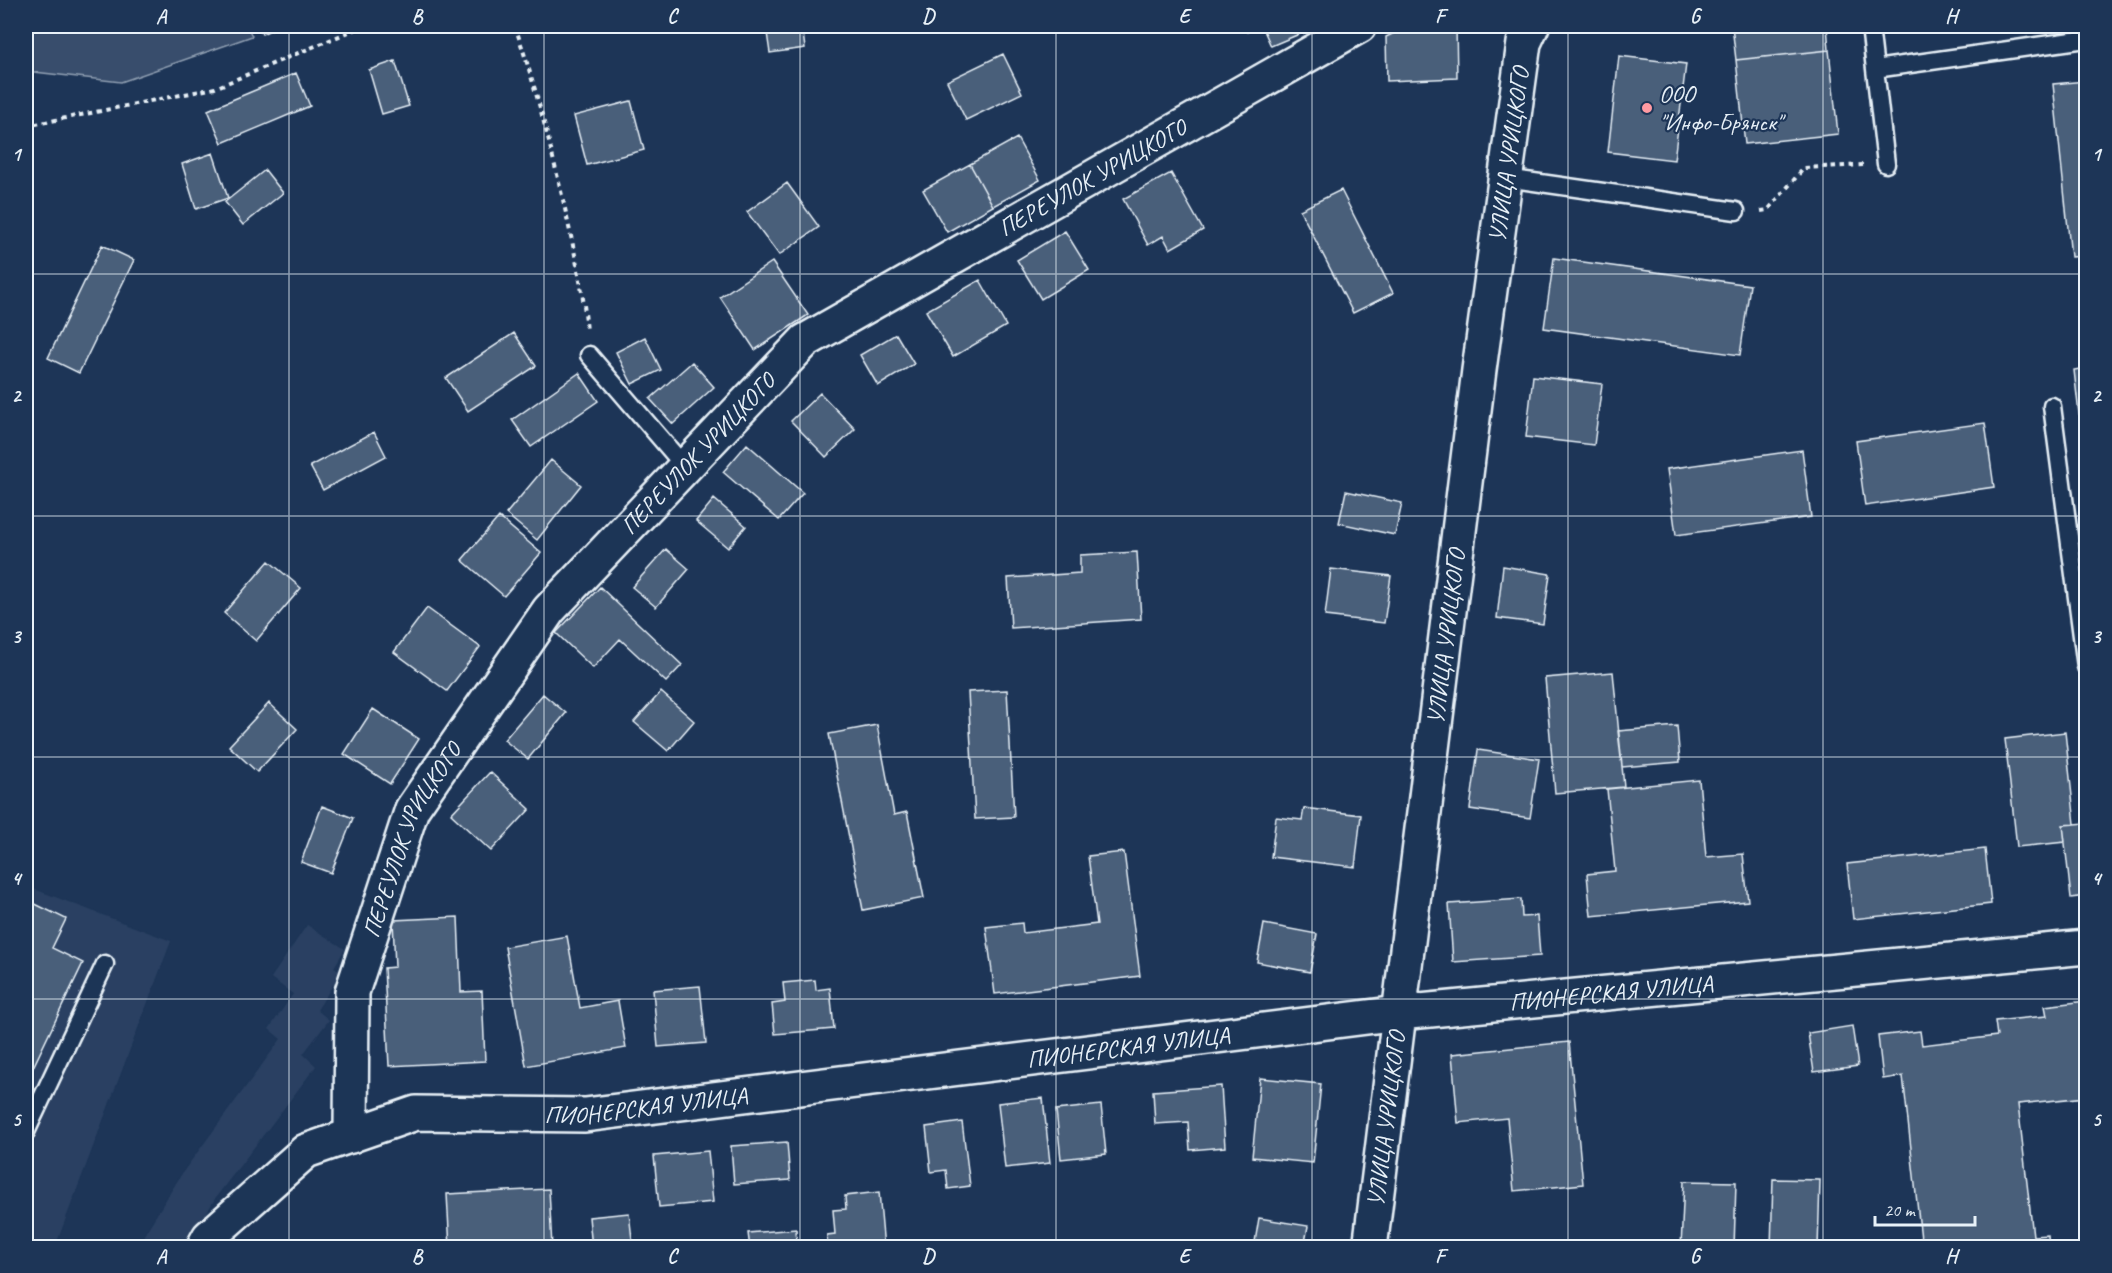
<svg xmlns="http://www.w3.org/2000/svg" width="2112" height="1273" viewBox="0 0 2112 1273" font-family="Caveat,sans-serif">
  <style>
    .built { fill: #2a4162 }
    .green { fill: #374d6c; stroke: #909fb2; stroke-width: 1.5 }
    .building { fill: #495e7a; stroke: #e8f1f8; stroke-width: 1.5 }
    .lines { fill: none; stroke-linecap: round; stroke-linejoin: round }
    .service-casing { stroke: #e8f1f8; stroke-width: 21 }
    .minor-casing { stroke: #e8f1f8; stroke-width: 38 }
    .primary-casing { stroke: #e8f1f8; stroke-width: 38 }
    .path { stroke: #e8f1f8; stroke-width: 4; stroke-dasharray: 4.5 4.5; stroke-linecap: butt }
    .service { stroke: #1d3557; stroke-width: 16 }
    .minor { stroke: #1d3557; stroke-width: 33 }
    .primary { stroke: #1d3557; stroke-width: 33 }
    .grid { fill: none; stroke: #e8f1f8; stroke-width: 1.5; stroke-opacity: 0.55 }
    .poi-dot { fill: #ff9aa2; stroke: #1d3557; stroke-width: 2 }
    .labels { text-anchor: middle; stroke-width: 4.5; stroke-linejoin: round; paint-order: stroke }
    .poi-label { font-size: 24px; fill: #e8f1f8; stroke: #1d3557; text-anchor: start }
    .street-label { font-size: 24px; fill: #e8f1f8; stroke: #1d3557 }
    .neatline { fill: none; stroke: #e8f1f8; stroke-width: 2 }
    .grid-label { font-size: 20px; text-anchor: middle; font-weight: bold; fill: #e8f1f8 }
  </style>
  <rect width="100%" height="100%" fill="#1d3557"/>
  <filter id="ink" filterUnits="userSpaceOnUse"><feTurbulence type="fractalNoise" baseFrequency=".0167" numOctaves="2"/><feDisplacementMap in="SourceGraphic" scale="12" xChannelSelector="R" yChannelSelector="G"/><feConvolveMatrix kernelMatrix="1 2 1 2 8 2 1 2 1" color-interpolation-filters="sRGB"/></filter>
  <g filter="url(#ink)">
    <path class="built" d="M26 886 171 941 55 1247H26Z
      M307 925 345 949 334 967 341 972 317 1010 329 1020 303 1054 316 1066 216 1197 186 1247 136 1248 183 1172 281 1039 269 1029 293 994 271 978Z"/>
    <path class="green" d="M26 26H247L252 36 121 82 26 71Z"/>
    <path class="building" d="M258 26H279L262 34Z
      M766 26H802L805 48 770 53Z
      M1245 26H1261L1247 32Z
      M1262 26H1301L1304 32 1271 46Z
      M1409 26H1456L1457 78 1387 81 1386 37Z
      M1732 26H1827L1829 50 1736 60Z
      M1829 50 1838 134 1745 144 1736 60Z
      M1003 54 1022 93 966 120 947 81Z
      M1619 56 1686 64 1674 160 1608 152Z
      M395 61 409 106 382 114 369 70Z
      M296 73 310 106 222 143 208 110Z
      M2086 81V256L2071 257 2053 84Z
      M631 101 644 150 587 165 574 116Z
      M1017 138 1040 180 993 206 970 164Z
      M213 153 228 198 196 209 182 164Z
      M970 164 993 206 947 232 923 190Z
      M265 170 283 193 243 225 225 202Z
      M1171 173 1203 230 1170 249 1163 236 1148 245 1123 199Z
      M787 183 819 227 779 255 747 212Z
      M1341 190 1393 293 1353 313 1300 210Z
      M1065 231 1089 270 1041 299 1017 260Z
      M102 245 134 260 79 373 48 358Z
      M1554 258 1750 285 1740 355 1544 328Z
      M772 262 808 315 755 350 720 297Z
      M980 280 1006 326 953 357 926 311Z
      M514 333 536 366 468 411 446 378Z
      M896 334 914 364 878 386 860 355Z
      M645 337 661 370 632 384 616 352Z
      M692 362 714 387 673 424 650 399Z
      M2086 368V414H2079L2074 370Z
      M579 373 598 401 531 447 512 420Z
      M1533 376 1602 384 1594 445 1526 437Z
      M820 393 855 429 826 457 791 421Z
      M1985 423 1994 487 1865 506 1856 441Z
      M374 432 386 456 323 490 310 466Z
      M747 444 803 493 779 520 723 472Z
      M1802 450 1811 517 1676 535 1667 469Z
      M551 460 581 485 537 540 506 514Z
      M1346 491 1402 503 1395 535 1339 523Z
      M714 499 746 526 728 548 696 521Z
      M499 517 541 553 504 596 462 560Z
      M666 549 689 569 656 607 632 587Z
      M1137 552 1141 619 1011 628 1008 578 1080 573V555Z
      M269 561 301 588 256 641 224 613Z
      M1503 566 1550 574 1543 624 1497 618Z
      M1331 569 1391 576 1384 623 1325 616Z
      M600 587 682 665 666 682 620 639 593 668 556 633Z
      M427 608 480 647 447 691 394 652Z
      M1613 672 1624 787 1555 793 1545 678Z
      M1007 690 1014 817 975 819 968 692Z
      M661 692 694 721 668 751 634 722Z
      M543 694 566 713 528 759 504 740Z
      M269 703 297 729 257 772 229 746Z
      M373 709 419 739 390 784 344 754Z
      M877 725 894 815 907 812 924 898 863 910 829 734Z
      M1677 726 1680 762 1622 767 1618 731Z
      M2065 732 2075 824 2063 825 2065 842 2017 847 2005 739Z
      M1478 750 1539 759 1530 818 1470 809Z
      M490 772 530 809 491 851 451 814Z
      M1699 780 1706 857 1743 854 1748 901 1591 916 1587 874 1615 871 1607 789Z
      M322 806 353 818 331 873 301 862Z
      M1304 808 1361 815 1355 867 1271 857 1276 817 1302 820Z
      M2086 823V896L2071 898 2063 825Z
      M1985 849 1991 904 1853 919 1847 864Z
      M1124 852 1140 976 995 994 986 927 1022 923 1023 933 1097 924 1088 856Z
      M1521 899 1522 917 1537 916 1540 956 1453 962 1449 904Z
      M27 900 66 919 52 948 83 963 26 1082Z
      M458 917 461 992 482 991 485 1061 389 1066 384 968 395 967 393 920Z
      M1264 924 1317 934 1310 972 1257 962Z
      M567 936 580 1008 618 1001 626 1048 526 1066 505 947Z
      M815 980 816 990 830 988 834 1029 775 1034 772 1004 785 1002 783 983Z
      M700 986 706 1043 658 1047 653 990Z
      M2086 1001V1097L2018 1104 2033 1236 2048 1235 2049 1248H1922L1903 1076 1883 1079 1878 1036 1920 1031 1922 1045 1997 1036 1995 1021 2047 1016 2045 1006Z
      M1852 1026 1858 1066 1814 1072 1808 1033Z
      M1569 1042 1583 1184 1514 1191 1507 1118 1458 1123 1452 1054Z
      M1260 1078 1321 1084 1313 1163 1252 1157Z
      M1221 1086 1225 1147 1190 1150 1188 1122 1155 1124 1153 1091Z
      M1043 1098 1050 1163 1005 1168 998 1103Z
      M1101 1105 1106 1154 1061 1159 1056 1110Z
      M962 1122 970 1186 948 1189 946 1170 931 1172 926 1127Z
      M787 1142 790 1180 734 1184 731 1146Z
      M708 1151 713 1202 659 1207 654 1156Z
      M1773 1179 1820 1180 1818 1248H1771Z
      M1684 1181 1736 1182 1734 1248H1681Z
      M549 1189 552 1248H450L447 1194Z
      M879 1192 884 1248H828L827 1235 835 1234 833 1210 846 1209 845 1196Z
      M629 1213 633 1248H592L589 1217Z
      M1259 1218 1308 1226 1304 1248H1254Z
      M796 1229 797 1248H750L748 1233Z"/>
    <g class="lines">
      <defs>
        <path id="service" d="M1870 26 1886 164
          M1875 69 2086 39
          M1506 178 1736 211
          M589 355 685 467
          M2052 406 2086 667
          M26 1132 105 964"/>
        <g id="minor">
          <path id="s1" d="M351 1136 352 992 412 809 549 610 805 341 1359 26"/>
          <path id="s2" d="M203 1248 209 1237 306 1151 416 1113 585 1115 1399 1013"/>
        </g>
        <g id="primary">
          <path id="s3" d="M1399 1013 2086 947"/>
          <path id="s4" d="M1370 1248 1479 370 1524 43 1532 26"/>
        </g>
      </defs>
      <use href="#service" class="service-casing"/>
      <use href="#minor" class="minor-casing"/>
      <use href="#primary" class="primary-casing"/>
      <path class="path" d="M515 26C535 84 550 144 564 204 573 246 583 287 587 331
        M26 126 215 88 363 26
        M1761 211 1768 210 1804 168 1863 165"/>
      <use href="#service" class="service"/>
      <use href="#minor" class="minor"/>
      <use href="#primary" class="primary"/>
    </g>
  </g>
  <path class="grid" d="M289 26V1248M544 26V1248M800 26V1248M1056 26V1248M1312 26V1248M1568 26V1248M1823 26V1248M26 274H2086M26 516H2086M26 757H2086M26 999H2086"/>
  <circle class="poi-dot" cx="1647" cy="108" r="6"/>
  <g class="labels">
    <g class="poi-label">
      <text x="1659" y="102">ООО<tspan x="1659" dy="28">"Инфо-Брянск"</tspan></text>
    </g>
    <g class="street-label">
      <text dy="8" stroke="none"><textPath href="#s4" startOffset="1102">УЛИЦА УРИЦКОГО</textPath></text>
      <text dy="8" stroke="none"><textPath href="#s1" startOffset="1280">ПЕРЕУЛОК УРИЦКОГО</textPath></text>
      <text dy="8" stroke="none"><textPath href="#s1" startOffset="794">ПЕРЕУЛОК УРИЦКОГО</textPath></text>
      <text dy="8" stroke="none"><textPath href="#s4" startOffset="616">УЛИЦА УРИЦКОГО</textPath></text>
      <text dy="8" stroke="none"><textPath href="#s1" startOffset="308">ПЕРЕУЛОК УРИЦКОГО</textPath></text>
      <text dy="8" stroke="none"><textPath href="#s3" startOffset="213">ПИОНЕРСКАЯ УЛИЦА</textPath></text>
      <text dy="8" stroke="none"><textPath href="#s2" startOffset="975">ПИОНЕРСКАЯ УЛИЦА</textPath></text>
      <text dy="8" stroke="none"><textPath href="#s2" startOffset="489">ПИОНЕРСКАЯ УЛИЦА</textPath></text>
      <text dy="8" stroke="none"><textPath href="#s4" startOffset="130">УЛИЦА УРИЦКОГО</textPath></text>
    </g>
  </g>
  <rect width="2112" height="1273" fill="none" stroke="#1d3557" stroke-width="66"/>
  <path d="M1875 1216v9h100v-9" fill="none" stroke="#e8f1f8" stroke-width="3"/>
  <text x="1884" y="1216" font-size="18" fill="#e8f1f8" stroke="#1d3557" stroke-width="4.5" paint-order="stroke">20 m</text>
  <rect x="33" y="33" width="2046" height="1207" class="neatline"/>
  <g class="grid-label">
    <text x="161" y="23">A</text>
    <text x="417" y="23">B</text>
    <text x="672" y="23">C</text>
    <text x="928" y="23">D</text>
    <text x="1184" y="23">E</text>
    <text x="1440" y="23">F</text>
    <text x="1695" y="23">G</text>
    <text x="1951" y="23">H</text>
    <text x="16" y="161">1</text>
    <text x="2096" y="161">1</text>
    <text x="16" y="402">2</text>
    <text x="2096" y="402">2</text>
    <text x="16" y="643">3</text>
    <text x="2096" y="643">3</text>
    <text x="16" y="885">4</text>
    <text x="2096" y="885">4</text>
    <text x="16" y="1126">5</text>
    <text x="2096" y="1126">5</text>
    <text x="161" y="1263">A</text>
    <text x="417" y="1263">B</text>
    <text x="672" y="1263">C</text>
    <text x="928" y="1263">D</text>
    <text x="1184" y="1263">E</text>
    <text x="1440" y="1263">F</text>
    <text x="1695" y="1263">G</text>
    <text x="1951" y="1263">H</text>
  </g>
</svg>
